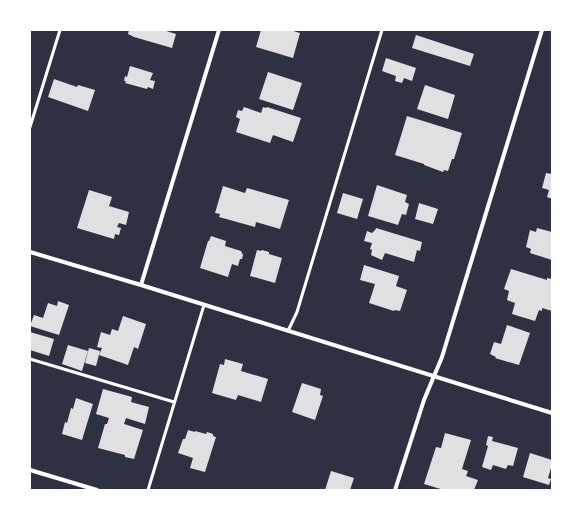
<svg xmlns="http://www.w3.org/2000/svg" width="582" height="520" viewBox="0 0 582 520" font-family="Rubik,sans-serif">
  <style>
    .building { fill: #e0e0e3 }
    .lines { fill: none; stroke-linecap: round; stroke-linejoin: round }
    .service { stroke: #fff; stroke-width: 3 }
    .minor { stroke: #fff; stroke-width: 4 }
  </style>
  <rect width="100%" height="100%" fill="#2d3142"/>
  <path class="building" d="M129 30H163L176 34 172 48 134 37 128 34Z
    M261 30H290L300 33 293 58 256 47Z
    M416 35 474 54 470 66 412 48Z
    M386 58 416 68 412 81 404 78 402 83 395 81 396 76 382 71Z
    M130 66 153 73 150 80 155 81 153 89 148 87 147 89 125 83 126 81H124L125 76 127 77Z
    M268 72 302 83 293 110 259 99Z
    M54 79 77 87 78 85 95 90 88 111 48 97Z
    M425 85 455 95 448 119 417 109Z
    M244 107 261 113 263 107 266 108 267 107 301 118 293 142 273 135 270 143 236 132 240 119 236 117 238 110 242 111Z
    M407 116 462 133 454 159H452L448 171 444 170 443 172 424 165V164L395 155Z
    M546 173 552 174V199L547 197 549 190 542 188Z
    M377 185 407 195 405 202 409 204 406 215 402 214 398 225 368 216Z
    M223 186 245 193 247 188 289 200 280 229 256 222 255 227 219 217 220 214 215 213Z
    M89 190 112 197 109 206 129 212 126 225 119 223 117 227 121 228 119 235 115 234 114 239 77 228Z
    M343 193 363 199 357 219 337 213Z
    M419 203 438 209 433 224 415 219Z
    M376 228 422 242 420 251 417 250 414 262 385 253 382 260 371 255 372 250 370 249 372 243 364 241 367 231 372 233 375 230Z
    M537 228 552 232V260L530 253 531 249 526 247 530 230 536 232Z
    M211 236 226 241 225 246 241 251 243 255 242 259H240L238 266 232 264 228 277 200 268 208 241H209Z
    M257 250 261 251 262 250 269 252V254L282 258 275 283 250 276Z
    M364 265 399 276 396 286 407 290 400 311 395 310 394 311 369 303 375 284 360 280Z
    M511 269 547 280V278L552 279V311L542 308V311L539 310 535 321 512 314 515 303 507 300 509 291 504 289Z
    M58 301 69 305 59 335 30 326 34 315 43 318 48 303 57 306Z
    M123 316 146 324 138 349 134 347 128 365 99 355 102 348 97 347 101 332 110 335 112 329 118 331Z
    M507 325 530 333 519 365 495 358 496 357 490 354 494 342 501 344Z
    M30 332 54 339 49 356 30 350Z
    M68 345 88 351 82 371 62 364Z
    M89 348 100 351 96 366 85 363Z
    M225 359 243 364 241 371 268 379 261 402 238 395 236 400 212 393 220 364 224 365Z
    M302 383 321 389 320 395 323 396 315 420 292 412Z
    M103 389 132 397 131 402 149 407 145 424 126 418 124 424 143 430 134 459 125 457V455L98 448 105 424H107L109 418 96 414Z
    M76 398 93 404 82 440 62 434 65 422 67 423 71 408 73 409Z
    M188 430 195 432V431L206 434 207 432 213 434V436L216 437 205 472 190 468 193 458 178 453 183 439H185Z
    M445 433 471 440 462 469 468 471 466 476 478 480 474 490H444L424 484 436 447 441 448Z
    M488 436 493 437 492 441 518 448 513 466 508 465 506 469 493 465 491 470 482 467 488 446 486 445Z
    M530 453 552 460V465L548 478 551 479 549 485 523 477Z
    M331 471 354 478 350 490H325Z"/>
  <g class="lines">
    <path class="service" d="M30 127 60 30
      M288 331 297 312 382 30
      M30 359 174 402
      M148 490 204 305"/>
    <path class="minor" d="M30 252 141 285 552 413
      M141 285 219 30
      M30 470 97 490
      M395 490 424 400 442 357 542 30"/>
  </g>
  <rect width="582" height="520" fill="none" stroke="#ffffff" stroke-width="62"/>
</svg>
